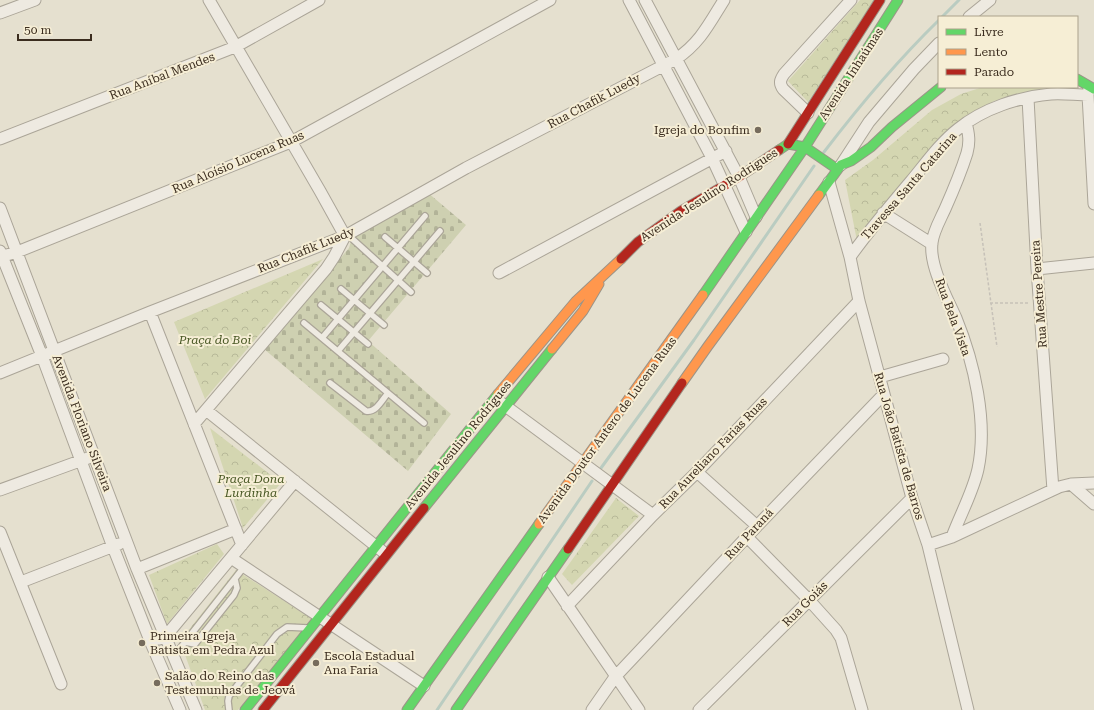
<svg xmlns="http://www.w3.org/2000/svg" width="1094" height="710" viewBox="0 0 1094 710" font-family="'Roboto Serif',serif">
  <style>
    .forest { fill: url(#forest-crowns) }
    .cemetery { fill: url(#cemetery-stones) }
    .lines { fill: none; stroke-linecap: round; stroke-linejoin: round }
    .stream { stroke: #baccc1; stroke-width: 3 }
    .lane-casing { stroke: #aba598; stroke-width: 8 }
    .street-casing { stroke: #aba598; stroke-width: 13 }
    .fast-casing { stroke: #9b9488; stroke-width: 11 }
    .slow-casing { stroke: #9b9488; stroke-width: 11 }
    .jam-casing { stroke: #9b9488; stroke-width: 11 }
    .path { stroke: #c6c1b8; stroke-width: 1.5; stroke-dasharray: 3 2; stroke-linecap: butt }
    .lane { stroke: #eeeae1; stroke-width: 5.5 }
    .street { stroke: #eeeae1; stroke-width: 11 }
    .fast { stroke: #63d668; stroke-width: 9 }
    .slow { stroke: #ff974d; stroke-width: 9 }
    .jam { stroke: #b3261e; stroke-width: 9 }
    .poi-dot { fill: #766c5d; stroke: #f6eed5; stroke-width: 1.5 }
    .labels { text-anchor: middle; stroke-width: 4; stroke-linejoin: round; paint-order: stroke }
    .street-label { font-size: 12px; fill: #3b2d1f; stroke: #f6eed5 }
    .poi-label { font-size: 12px; fill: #3b2d1f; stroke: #f6eed5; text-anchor: start }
    .park-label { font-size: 12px; font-style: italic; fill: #495825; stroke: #f6eed5 }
  </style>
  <defs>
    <pattern id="forest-crowns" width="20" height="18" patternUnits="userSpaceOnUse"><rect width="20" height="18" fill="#d4d6b1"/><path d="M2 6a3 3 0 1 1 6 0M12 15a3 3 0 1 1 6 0" fill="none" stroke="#b7b898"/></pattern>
    <pattern id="cemetery-stones" width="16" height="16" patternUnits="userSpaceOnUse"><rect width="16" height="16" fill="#ced0b1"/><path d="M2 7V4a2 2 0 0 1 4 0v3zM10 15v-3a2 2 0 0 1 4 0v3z" fill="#b2b398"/></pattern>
  </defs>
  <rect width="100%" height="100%" fill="#e5e0cf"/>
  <path class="forest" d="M860 0H874L808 102 788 81Z
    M983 87H1049L994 101 970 116 857 241 845 180 873 160 932 110 961 94Z
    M323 259 205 399 174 322Z
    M210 428 281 483 243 528Z
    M616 498 639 516 572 585 562 574Z
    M217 544 224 554 167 624 149 575Z
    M236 570 312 619 238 710H205L180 641Z"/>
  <path class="cemetery" d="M427 192 466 225 368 341 451 414 408 471 264 349 349 248 354 231Z"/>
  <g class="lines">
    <path class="stream" d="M942 17 959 0
      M824 152C860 105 897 61 939 20
      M601 468 694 340 814 166
      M437 710 592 481"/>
    <defs>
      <path id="lane" d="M348 235 411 292
        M385 237 427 273
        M341 289 384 325
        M321 305 368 344
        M304 323 424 423
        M322 338 425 216
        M338 351 440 231
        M330 383 366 411C376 413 382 400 388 393
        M185 642 195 644 234 595 237 588 235 579
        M174 656 244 567
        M229 710 228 701 229 696 277 634 287 627 308 628"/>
      <path id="street" d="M209 0 320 191 345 236
        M629 0 712 158 746 232
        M645 0 739 177 756 217
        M0 13 35 0
        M969 17 990 0
        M1089 89 1088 95 1094 204
        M1028 98 1037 269 1053 490
        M808 113 783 89C779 83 780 80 784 74L851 0
        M0 139 235 47 319 0
        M841 165 869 122 914 69 939 43
        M829 182 850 257 859 301 912 498 928 545 968 710
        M0 208 137 569 196 710
        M883 213 932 244
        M0 251 42 356 113 547 151 643 180 710
        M0 257 17 252 291 142 550 0
        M850 257C869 230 890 206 911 181 926 163 940 143 958 129 984 108 1019 97 1051 94 1063 93 1076 95 1088 95
        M1037 269 1094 263
        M499 273 726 151
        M150 312 242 545
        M0 373 150 312 345 236 466 168 676 59C700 43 709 24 724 0
        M880 377 943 359
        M500 402 653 515
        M206 410 382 551
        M194 424 326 269 334 257 345 236
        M697 472 757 526
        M1071 484 1094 504
        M0 490 88 458
        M0 532 61 684
        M747 537 809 600 836 630 841 638 862 710
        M952 537C960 515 973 492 978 469 988 422 974 362 956 318 947 298 929 265 932 243 933 232 940 220 945 209 953 191 961 172 967 153 970 142 969 134 966 123
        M928 545 952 537 1059 487 1071 484 1094 483
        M231 558 424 686
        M137 569 236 529
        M548 577 639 710
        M21 582 119 544
        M567 606 653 515 697 472 859 301
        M159 639 165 637 295 481
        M592 710 615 677 757 526 884 394
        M699 710 912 498"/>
      <path id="fast" d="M1077 79 1094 89
        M779 150 788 144 805 147 837 169
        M819 195 841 165 851 161 871 147 892 127 941 87
        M703 295 805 147 898 0
        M424 508 552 349
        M245 710 498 394
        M407 710 539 524
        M456 710 568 549"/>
      <path id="slow" d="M552 349 583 311 599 284
        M682 383 708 346 819 195
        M498 394 576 301 621 259
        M539 524 703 295"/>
      <path id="jam" d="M788 144 880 0
        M621 259 638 242 681 211 739 177 779 150
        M568 549 682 383
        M263 710 424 508"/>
    </defs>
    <use href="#lane" class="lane-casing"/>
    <use href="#street" class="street-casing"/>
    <use href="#fast" class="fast-casing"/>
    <use href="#slow" class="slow-casing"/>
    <use href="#jam" class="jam-casing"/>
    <path class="path" d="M980 223 997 347
      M990 303H1029"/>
    <use href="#lane" class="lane"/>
    <use href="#street" class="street"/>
    <use href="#fast" class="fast"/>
    <use href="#slow" class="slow"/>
    <use href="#jam" class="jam"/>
  </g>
  <g class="poi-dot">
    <circle cx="758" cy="130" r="4"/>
    <circle cx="142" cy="643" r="4"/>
    <circle cx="316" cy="663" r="4"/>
    <circle cx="157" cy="683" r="4"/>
  </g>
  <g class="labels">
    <g class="street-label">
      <text transform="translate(851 74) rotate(-57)" y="4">Avenida Inhaúmas</text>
      <text transform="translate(162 76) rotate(-21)" y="4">Rua Aníbal Mendes</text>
      <text transform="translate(594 101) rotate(-28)" y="4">Rua Chafik Luedy</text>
      <text transform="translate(238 162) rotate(-23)" y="4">Rua Aloísio Lucena Ruas</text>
      <text transform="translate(909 186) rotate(-49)" y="4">Travessa Santa Catarina</text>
      <text transform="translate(709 195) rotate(-33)" y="4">Avenida Jesulino Rodrigues</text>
      <text transform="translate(306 250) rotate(-22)" y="4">Rua Chafik Luedy</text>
      <text transform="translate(1039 294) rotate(-94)" y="4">Rua Mestre Pereira</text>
      <text transform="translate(953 317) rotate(70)" y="4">Rua Bela Vista</text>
      <text transform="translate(82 423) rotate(69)" y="4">Avenida Floriano Silveira</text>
      <text transform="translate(607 430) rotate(-54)" y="4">Avenida Doutor Antero de Lucena Ruas</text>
      <text transform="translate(458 445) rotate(-51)" y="4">Avenida Jesulino Rodrigues</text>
      <text transform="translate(899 446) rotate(74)" y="4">Rua João Batista de Barros</text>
      <text transform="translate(713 453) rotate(-46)" y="4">Rua Aureliano Farias Ruas</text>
      <text transform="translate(749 534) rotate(-47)" y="4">Rua Paraná</text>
      <text transform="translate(805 604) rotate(-45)" y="4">Rua Goiás</text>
    </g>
    <g class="poi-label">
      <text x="750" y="134" text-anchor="end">Igreja do Bonfim</text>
      <text x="150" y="640">Primeira Igreja<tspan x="150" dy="14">Batista em Pedra Azul</tspan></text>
      <text x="324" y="660">Escola Estadual<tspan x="324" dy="14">Ana Faria</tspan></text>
      <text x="165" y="680">Salão do Reino das<tspan x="165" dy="14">Testemunhas de Jeová</tspan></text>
    </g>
    <g class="park-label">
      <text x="215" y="344">Praça do Boi</text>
      <text x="251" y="483">Praça Dona<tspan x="251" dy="14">Lurdinha</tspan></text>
    </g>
  </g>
  <rect x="938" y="16" width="140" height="72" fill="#f6eed5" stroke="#aba18c"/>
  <rect x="946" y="29" width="20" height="6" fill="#63d668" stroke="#aba18c"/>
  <text x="974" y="36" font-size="12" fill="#3b2d1f">Livre</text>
  <rect x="946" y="49" width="20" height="6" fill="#ff974d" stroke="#aba18c"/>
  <text x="974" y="56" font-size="12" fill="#3b2d1f">Lento</text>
  <rect x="946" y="69" width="20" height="6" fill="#b3261e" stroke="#aba18c"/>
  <text x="974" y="76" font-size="12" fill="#3b2d1f">Parado</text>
  <path d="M18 34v6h73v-6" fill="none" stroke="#3b2d1f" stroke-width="2"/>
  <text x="24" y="34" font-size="12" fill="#3b2d1f" stroke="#f6eed5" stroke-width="3" paint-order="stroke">50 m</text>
</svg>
